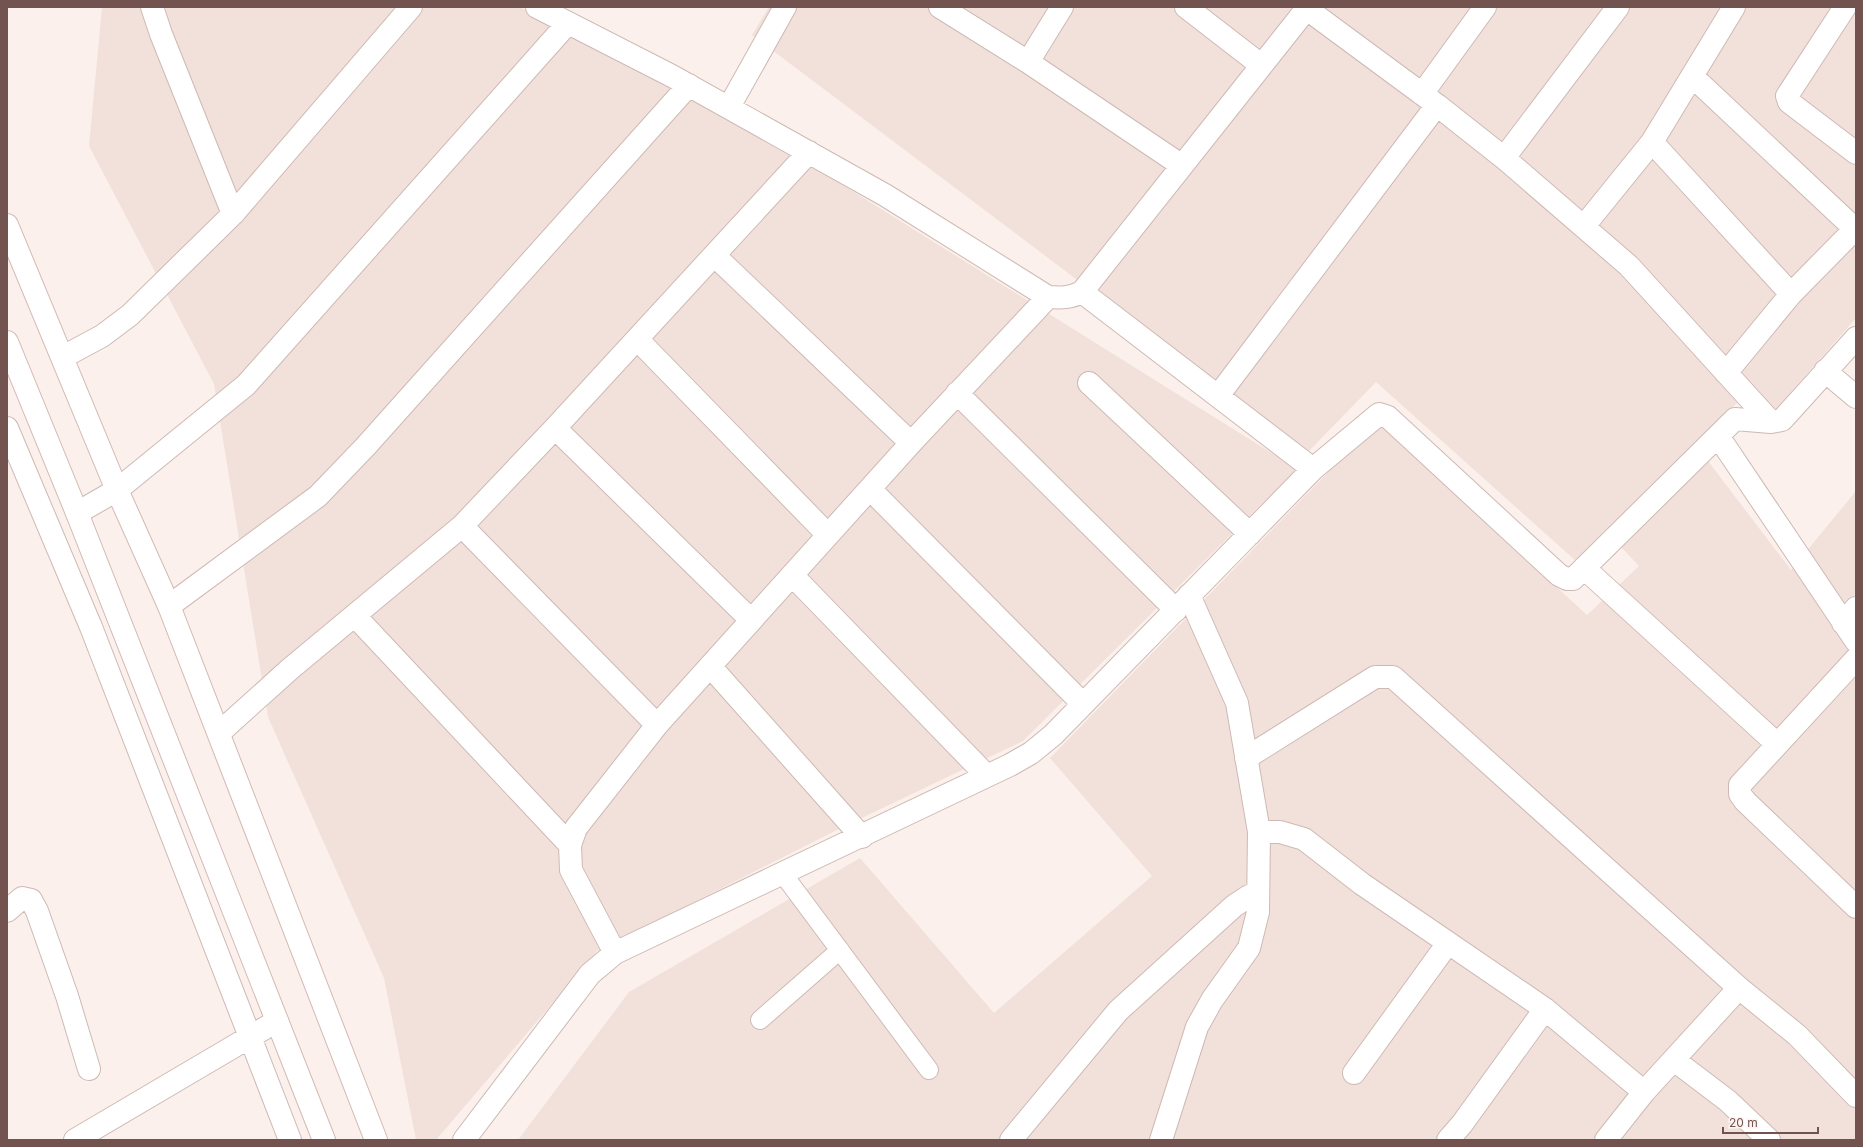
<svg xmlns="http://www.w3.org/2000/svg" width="1863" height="1147" viewBox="0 0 1863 1147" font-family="Inter,sans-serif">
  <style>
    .residential { fill: #f2e1da }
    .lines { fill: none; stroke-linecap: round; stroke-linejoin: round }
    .lane-casing { stroke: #ceb9b4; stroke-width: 20 }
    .street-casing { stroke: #ceb9b4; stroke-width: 24 }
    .secondary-casing { stroke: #d3b9b4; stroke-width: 24 }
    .lane { stroke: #fff; stroke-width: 18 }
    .street { stroke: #fff; stroke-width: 22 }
    .secondary { stroke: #fff; stroke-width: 22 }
  </style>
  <rect width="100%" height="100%" fill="#fbf0eb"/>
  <path class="residential" d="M102 7H520L702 97 1297 469 1023 741 847 825 597 951 436 1140H416L384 978 268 717 214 384 89 146Z
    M769 7H1856V318L1768 418 1746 394 1576 561 1376 382 1307 453 752 35Z
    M1377 422 1587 615 1639 566 1621 547 1708 461 1791 570 1856 491V1140H518L629 992 860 858 994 1013 1152 876 1050 758Z"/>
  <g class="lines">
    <defs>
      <path id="lane" d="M783 874 929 1070
        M760 1020 840 950"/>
      <path id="street" d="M152 7 161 34 233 214
        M537 7 672 76 885 195 1048 297C1061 298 1070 298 1082 292L1313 469
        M940 7 1028 62 1181 165
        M1186 7 1261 65
        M1845 7 1787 96 1789 102 1856 153
        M1307 9 1437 105 1504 158 1629 266 1771 422
        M1028 62 1062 7
        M1692 76 1855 229
        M1422 94 1485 7
        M729 107 785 7
        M1652 142 1791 294
        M1504 158 1618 7
        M1584 226 1652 142 1734 7
        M714 255 911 443
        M1082 292 1308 7
        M637 339 828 535
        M63 357 102 336 130 315 233 214 411 7
        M1825 371 1856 397
        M1726 373 1791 294 1856 228
        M1089 383 1250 534
        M957 393 1176 610
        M1218 396 1437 105
        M7 428 91 627 290 1140
        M555 428 751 620
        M1718 436 1856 641
        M870 489 1083 704
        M77 513 117 490 246 385 568 23
        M462 526 657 725
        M1584 568 1777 744
        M792 575 987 776
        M169 606 318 496 366 446 689 85
        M355 616 570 845
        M1843 623 1856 608
        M1856 659 1740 785V794L1745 801 1856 907
        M710 666 862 837
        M219 733 290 669 462 526 555 428 809 152
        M1246 758 1375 677H1393L1739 988 1797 1035 1856 1096
        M1259 832H1280L1304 839 1362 884 1545 1009 1644 1092 1739 988
        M7 911 22 898 31 900 37 911 67 996 89 1069
        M615 953 571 870 570 845 576 828 657 725 911 443 1048 297
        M1674 1060 1728 1101 1769 1140
        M1354 1073 1448 943
        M75 1140 277 1021
        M464 1140 590 974 615 953 1010 765 1031 753 1053 735 1313 469 1379 414 1388 417 1559 575 1567 579H1573L1735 419 1771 422 1782 420 1856 338
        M1011 1140 1118 1011 1234 906 1249 896 1258 892
        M1161 1140 1197 1027 1212 1000 1249 948 1258 912 1259 832 1237 703 1189 595
        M1448 1140 1462 1124 1545 1009
        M1606 1140 1644 1092"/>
      <path id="secondary" d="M7 225 117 490 169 606 376 1140
        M7 342 77 513 324 1140"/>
    </defs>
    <use href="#lane" class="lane-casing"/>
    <use href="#street" class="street-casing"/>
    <use href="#secondary" class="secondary-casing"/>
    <use href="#lane" class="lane"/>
    <use href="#street" class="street"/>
    <use href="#secondary" class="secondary"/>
  </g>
  <rect width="1863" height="1147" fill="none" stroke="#735350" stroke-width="16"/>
  <path d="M1723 1127v6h95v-6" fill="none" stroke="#735350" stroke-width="2"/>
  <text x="1729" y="1127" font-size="12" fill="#735350" stroke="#fdf5f1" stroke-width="3" paint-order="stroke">20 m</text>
</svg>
